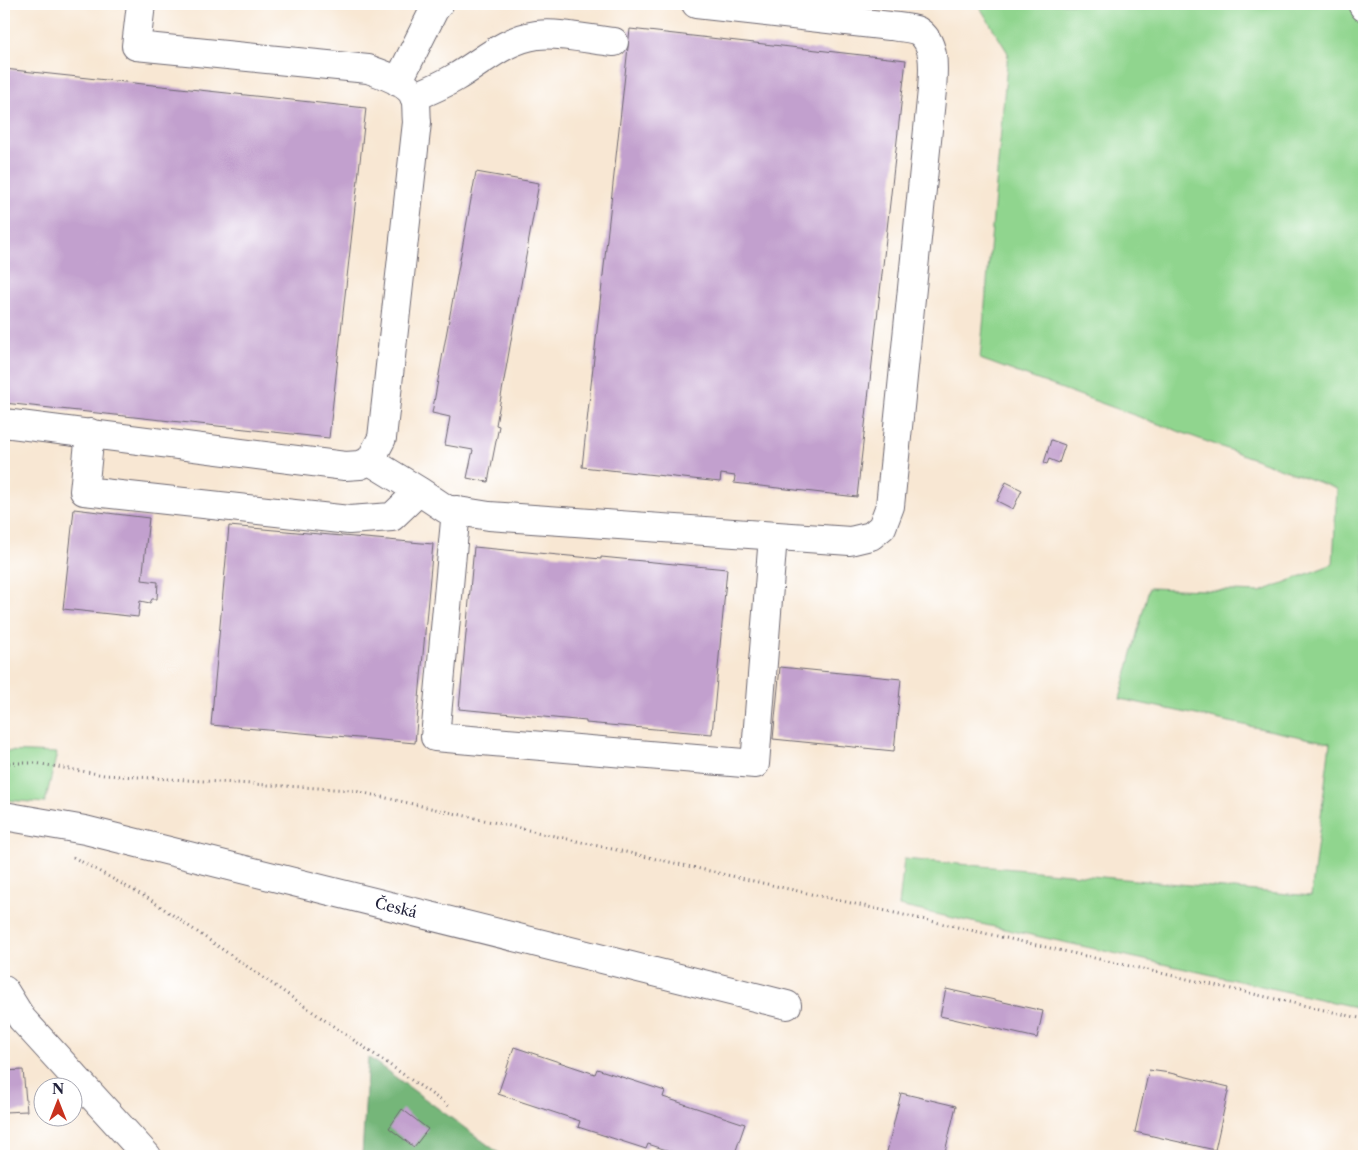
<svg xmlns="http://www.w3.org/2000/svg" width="1368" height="1160" viewBox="0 0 1368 1160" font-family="'Libre Caslon Text',serif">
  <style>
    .green { fill: #90d58e; stroke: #597c64 }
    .forest { fill: #74b679; stroke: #4b6c5a }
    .building { fill: #c2a0ce }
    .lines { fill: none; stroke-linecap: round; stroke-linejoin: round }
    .minor-casing { stroke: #6d6770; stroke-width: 30 }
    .path { stroke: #6d6770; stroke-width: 3; stroke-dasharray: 1 4; stroke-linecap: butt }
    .minor { stroke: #fff; stroke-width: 28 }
    .labels { text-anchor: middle; stroke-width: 4; stroke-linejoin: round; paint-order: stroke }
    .street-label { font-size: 15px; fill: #22223b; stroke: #fff }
  </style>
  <rect width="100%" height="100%" fill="#fff"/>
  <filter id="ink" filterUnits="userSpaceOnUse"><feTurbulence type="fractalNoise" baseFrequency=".02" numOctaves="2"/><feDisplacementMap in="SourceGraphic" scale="10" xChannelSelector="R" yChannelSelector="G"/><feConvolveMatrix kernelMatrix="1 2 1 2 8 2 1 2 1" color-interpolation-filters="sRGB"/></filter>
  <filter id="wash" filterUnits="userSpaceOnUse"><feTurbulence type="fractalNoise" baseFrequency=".0096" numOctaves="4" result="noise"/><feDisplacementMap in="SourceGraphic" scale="20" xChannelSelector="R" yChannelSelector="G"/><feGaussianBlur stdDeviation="1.12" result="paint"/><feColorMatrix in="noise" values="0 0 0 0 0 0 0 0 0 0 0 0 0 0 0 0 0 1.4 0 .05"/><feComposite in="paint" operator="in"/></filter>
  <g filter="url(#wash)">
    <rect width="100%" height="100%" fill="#f8e7d3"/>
    <path class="green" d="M978 4H1364V1009L1127 956 899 906 904 859 1311 896 1330 743 1120 699 1149 588 1260 592 1333 564 1337 489 980 359 1008 53Z
      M4 751 57 753 45 803 4 800Z"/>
    <path class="forest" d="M368 1057 503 1156H362Z"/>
    <g id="blocks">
      <path class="building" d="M630 29 906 60 857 497 734 483 735 476 721 474 720 482 582 467Z
        M4 69 366 108 329 438 4 403Z
        M476 172 539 183 496 425 499 426 488 482 467 478 473 450 445 445 450 417 432 413Z
        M1051 440 1065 445 1059 463 1049 459 1047 464 1044 463Z
        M1006 482 1022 490 1013 509 997 501Z
        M74 509 149 518 142 580 158 582 157 599H152L150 603 140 601 138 617 63 609Z
        M229 526 433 544 415 743 211 725Z
        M474 547 601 559V557L727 569 712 734 586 723V721L459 709Z
        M780 667 901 679 894 751 773 739Z
        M946 989 1043 1011 1037 1038 940 1016Z
        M514 1047 595 1074 597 1069 665 1091 663 1097 745 1124 734 1156H685L648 1144 646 1149 578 1127 580 1121 498 1094Z
        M23 1070 27 1111 4 1112V1071Z
        M1149 1070 1170 1073 1229 1087 1215 1150 1135 1132Z
        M901 1093 956 1106 944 1156H886Z
        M402 1109 428 1129 414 1147 389 1128Z"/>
    </g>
  </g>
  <g filter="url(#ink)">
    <use href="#blocks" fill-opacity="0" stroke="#6d6770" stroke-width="1"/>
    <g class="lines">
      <defs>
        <path id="minor" d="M1362 4 1364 7
          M398 82 434 10 439 4
          M414 97C428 91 443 85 456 77 482 62 506 39 537 35 559 32 592 40 614 42
          M4 423 345 466 360 465 370 461 382 438 417 122C416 114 417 104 415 98 409 82 382 74 368 69L136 46 141 4
          M90 433 84 491 349 520 392 517 419 491
          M370 461 419 491 446 509 489 516 850 541 871 536 882 527 890 506 932 90C933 72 937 43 918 31 912 28 897 27 890 26L696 4
          M456 510 435 737 755 764 773 536
          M4 816 85 830 787 1005
          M4 990 22 1019 147 1156"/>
      </defs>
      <use href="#minor" class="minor-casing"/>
      <path class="path" d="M4 763H35L104 775 351 790 1364 1019
        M73 857 151 900 449 1106"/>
      <use href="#minor" class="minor"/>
    </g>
  </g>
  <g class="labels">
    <g class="street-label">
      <text transform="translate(396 908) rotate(14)" y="5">Česká</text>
    </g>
  </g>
  <rect width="1368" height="1160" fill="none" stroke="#fff" stroke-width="20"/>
  <g transform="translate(58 1102)"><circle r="24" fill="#ffffff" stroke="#a7a7b1"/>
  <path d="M0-4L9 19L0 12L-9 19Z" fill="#c8321e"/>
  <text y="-8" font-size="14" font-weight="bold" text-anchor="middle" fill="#22223b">N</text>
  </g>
</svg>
